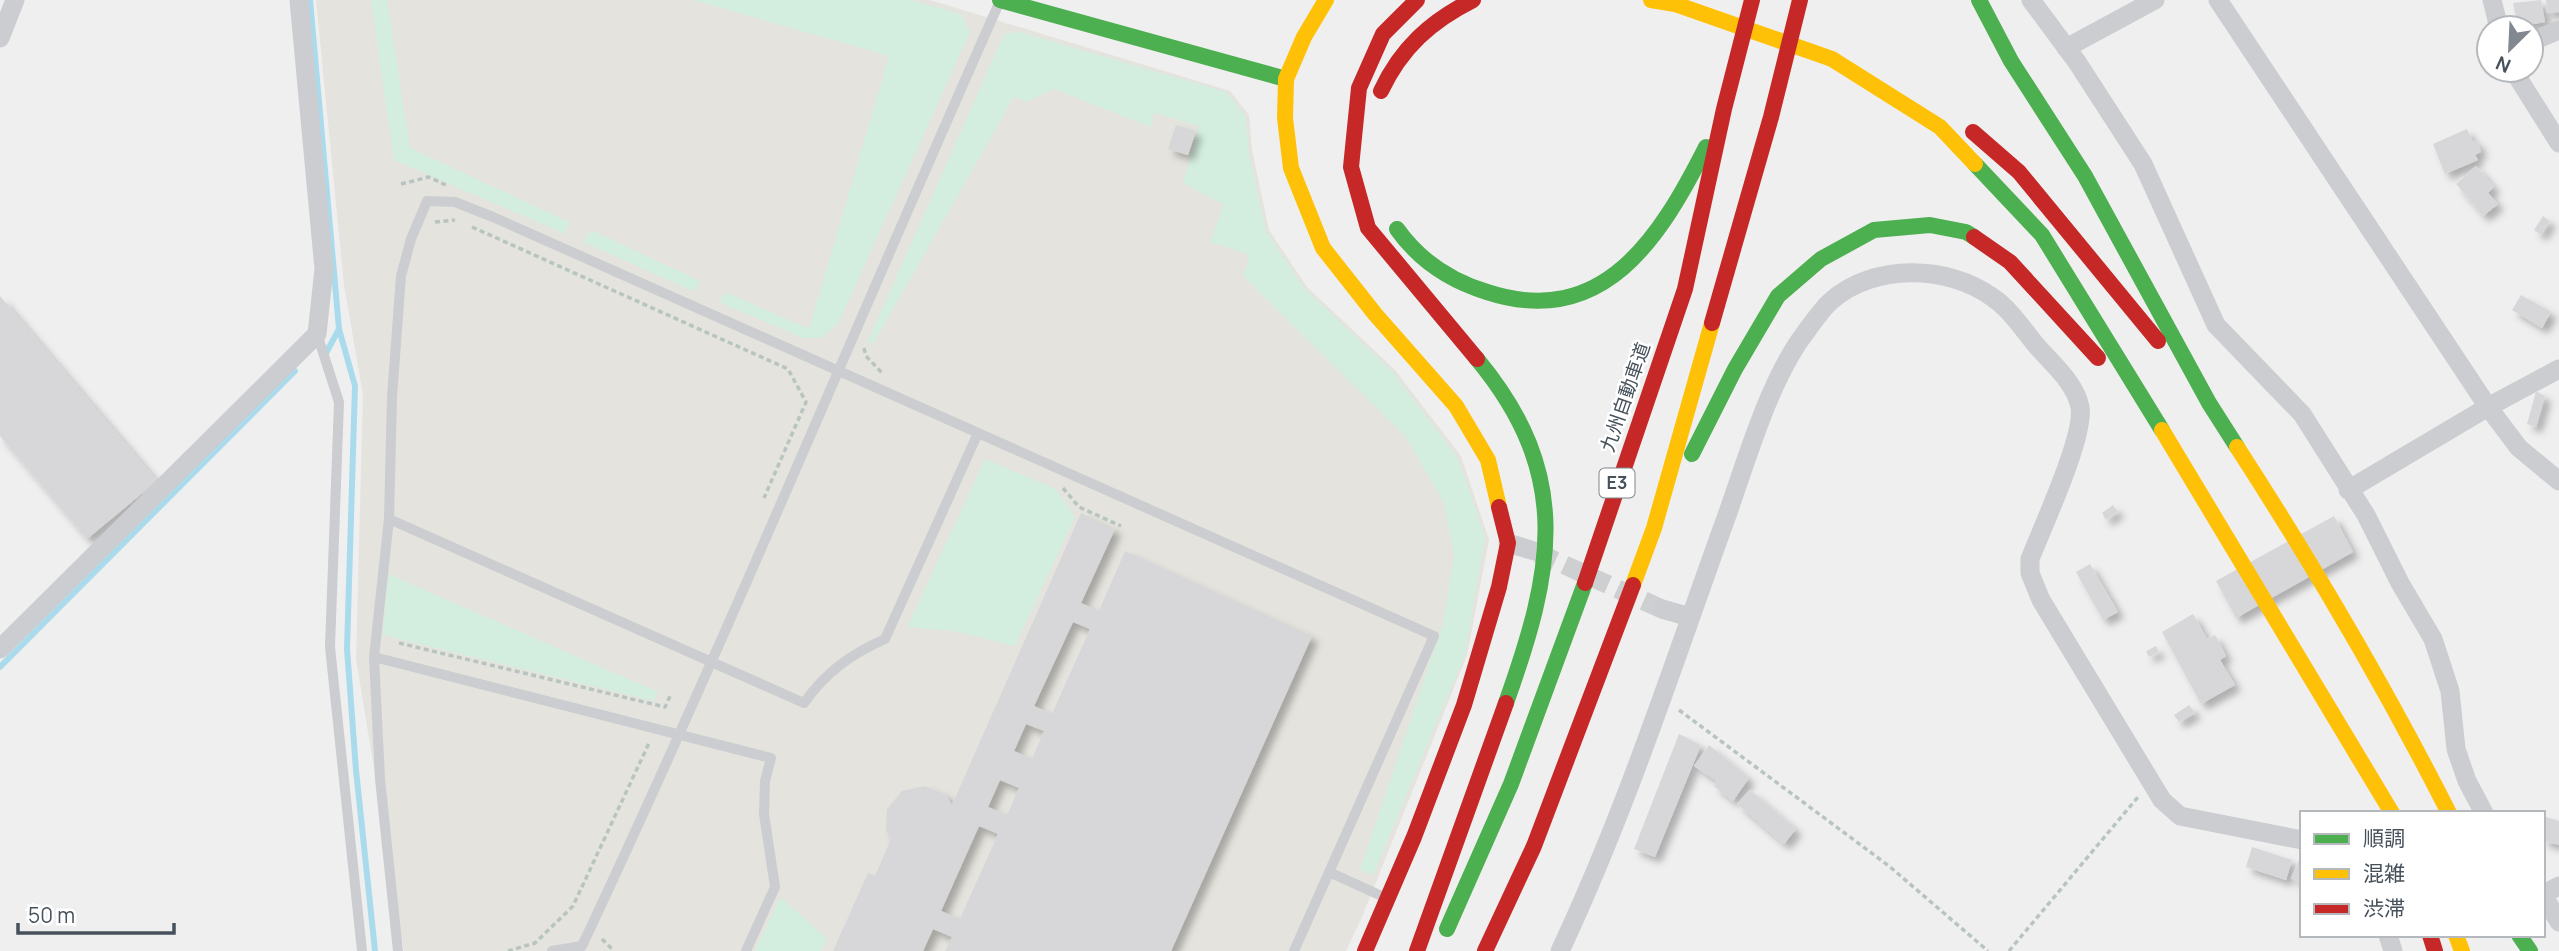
<svg xmlns="http://www.w3.org/2000/svg" width="2559" height="951" viewBox="0 0 2559 951" font-family="Manrope,'Noto Sans JP',sans-serif">
  <style>
    .commercial { fill: #e4e3dd }
    .green { fill: #d3eede }
    .lines { fill: none; stroke-linecap: round; stroke-linejoin: round }
    .stream { stroke: #a9dbec; stroke-width: 6 }
    .building { fill: #d7d7d9; fill-rule: evenodd; filter: url(#shadow) }
    .street-tunnel { stroke: #cecfd1; stroke-width: 19; stroke-dasharray: 19 10; stroke-linecap: butt }
    .path { stroke: #b8c4c0; stroke-width: 3.5; stroke-dasharray: 5 3.5; stroke-linecap: butt }
    .lane { stroke: #cbcdd0; stroke-width: 10 }
    .street { stroke: #cbcdd0; stroke-width: 19 }
    .fast { stroke: #4caf50; stroke-width: 16 }
    .slow { stroke: #ffc107; stroke-width: 16 }
    .jam { stroke: #c62828; stroke-width: 16 }
    .labels { text-anchor: middle; stroke-width: 5; stroke-linejoin: round; paint-order: stroke }
    .shield { fill: #fff; stroke: #7e858c; stroke-width: 2 }
    .shield-label { font-size: 18px; font-weight: bold; fill: #46515b }
    .street-label { font-size: 19px; fill: #46515b; stroke: #fff }
  </style>
  <defs>
    <filter id="shadow"><feDropShadow dx="6" dy="6" stdDeviation="3.5" flood-color="#0004"/></filter>
  </defs>
  <rect width="100%" height="100%" fill="#f0efef"/>
  <path class="commercial" d="M316 0H930L1230 91 1249 115 1252 150 1269 230 1307 287 1395 370 1461 456 1489 540 1467 655 1362 917 1346 951H404L356 659 363 395 344 285Z"/>
  <path class="green" d="M371 0H387L410 148 569 222 565 234 394 160Z
    M693 0H910L961 14 970 32 839 322 822 338H803L718 302 725 292 809 329 889 56Z
    M1020 32 1226 92 1245 115 1249 154 1266 231 1304 288 1392 371 1457 457 1485 536 1465 654 1373 875 1360 870 1443 624 1454 556 1444 503 1406 437 1243 276 1250 255 1210 242 1224 205 1183 183 1199 126 1154 113 1151 127 1054 89 1027 102 1014 97 873 344 868 341 1004 34Z
    M591 230 700 281 695 292 583 242Z
    M985 459 1056 489 1075 517 1015 646 955 631 907 627Z
    M388 574 658 692 654 701 383 635Z
    M780 897 827 938 821 951H755Z"/>
  <g class="lines">
    <path class="stream" d="M310 0 339 329 355 386 347 649 356 770 375 951
      M326 353 339 329
      M0 667 295 371"/>
  </g>
  <path class="building" d="M2541 0 2545 22 2518 27 2513 3Z
    M2546 0H2559V12L2547 13Z
    M1176 125 1196 131 1188 155 1168 149Z
    M2467 129 2473 142 2477 140 2481 152 2475 155 2478 160 2445 174 2433 144Z
    M2476 166 2494 187 2488 193 2498 204 2483 216 2456 184Z
    M2543 216 2550 221 2541 235 2534 230Z
    M2521 295 2551 312 2542 328 2512 310Z
    M0 296 157 481 87 539 0 436Z
    M2536 391 2545 396 2536 427 2527 424Z
    M2113 505 2118 512 2106 520 2102 513Z
    M1081 513 1115 529 1081 603 1099 611 1125 551 1312 636 1171 951H945L952 937 933 929 923 951H833L868 873 875 876 891 839 886 831 887 809 902 791 924 786 945 794 952 805ZM1073 622 1090 629 1052 714 1034 706ZM1026 724 1044 731 1032 759 1014 751ZM1000 780 1019 788 1007 815 988 807ZM979 826 998 834 960 919 941 911Z
    M2334 516 2353 552 2236 618 2216 581Z
    M2090 564 2118 612 2103 620 2076 572Z
    M2193 614 2207 639 2215 635 2226 656 2220 660 2235 685 2201 704 2162 632Z
    M2156 646 2159 652 2149 657 2146 651Z
    M2189 705 2195 713 2179 722 2174 715Z
    M1679 734 1701 745 1655 857 1634 849Z
    M1709 745 1749 778 1733 801 1714 786 1717 781 1694 766Z
    M1750 790 1796 829 1784 844 1737 804Z
    M2543 816 2559 821V845L2543 841Z
    M2252 847 2292 860 2286 880 2246 867Z
    M2302 854V884L2291 878Z"/>
  <g class="lines">
    <path class="street-tunnel" d="M1538 553 1662 609"/>
    <path class="path" d="M401 184 429 177 448 186
      M435 222 455 220
      M472 227 788 369 806 402 764 498
      M864 348 866 356 882 373
      M1063 488 1079 507 1121 526
      M399 643 665 707 671 694
      M1679 710 1889 866 1988 951
      M602 939 614 951
      M508 951 535 943 573 906 650 741
      M2009 951 2138 797"/>
    <path class="lane" d="M317 334 339 402 330 647 362 951
      M389 519 804 703C826 672 851 654 885 639L978 433
      M374 657 771 758 765 781 764 814 775 887 746 951
      M1329 872 1386 898
      M398 951 380 779 374 657 389 519 392 397 401 276 411 239 427 201 455 202 493 217 1434 636 1294 951
      M552 951 582 946C729 634 860 315 1000 1"/>
    <path class="street" d="M2031 0 2077 62 2143 164 2216 325 2302 414 2366 515 2400 583 2433 639 2450 691 2456 749 2467 781 2484 813
      M2218 0 2488 407 2519 448 2559 481
      M2492 0 2499 28
      M0 38 15 0
      M2531 42 2559 30
      M2066 48 2155 0
      M2513 70 2559 143
      M2348 490 2488 407 2559 369
      M1508 543 1534 551
      M1662 609 1690 617
      M0 649 317 334 324 269 299 0
      M2543 894 2559 886
      M2543 895 2559 922
      M2388 935 2393 951
      M1560 951C1624 815 1671 671 1722 529 1744 470 1767 383 1805 333 1813 322 1822 309 1831 301 1874 263 1948 265 1992 297 2010 309 2022 328 2036 345 2052 364 2075 382 2080 407 2085 436 2042 528 2030 559V573L2041 600 2162 800 2180 816 2302 840"/>
    <path class="fast" d="M1000 0 1286 79
      M1979 0 2011 61 2085 176 2209 403 2237 447
      M1975 164 2042 235 2162 430
      M1397 229C1419 260 1451 281 1487 292 1603 330 1660 238 1706 147
      M1477 359C1574 476 1553 571 1506 703
      M1692 454 1735 369 1778 296 1821 259 1874 230 1930 225 1966 232 1974 237
      M1447 929 1511 784 1585 583
      M2519 935 2530 951"/>
    <path class="slow" d="M1326 0 1304 37 1286 79 1285 118 1291 168 1323 248 1375 314 1456 406 1488 460 1499 507
      M1651 0 1675 4 1832 59 1940 127 1975 164
      M2162 430 2392 813
      M2237 447C2314 566 2385 687 2449 813
      M1633 585 1654 528 1712 323
      M2456 935 2462 951"/>
    <path class="jam" d="M1417 0 1383 34 1359 88 1351 167 1368 228 1477 359
      M1381 91C1401 48 1431 21 1473 0
      M1973 132 2019 172 2158 341
      M1974 237 2010 262 2098 358
      M1712 323 1771 117 1800 0
      M1585 583 1685 289 1724 109 1752 0
      M2430 935 2435 951
      M1365 951 1414 837 1464 705 1499 587 1508 543 1499 507
      M1417 951 1506 703
      M1485 951 1534 846 1633 585"/>
  </g>
  <g class="labels">
    <rect class="shield" x="1599.5" y="468.5" width="35" height="29" rx="5"/>
    <g class="shield-label">
      <text x="1617" y="489">E3</text>
    </g>
    <g class="street-label">
      <text transform="translate(1625 397) rotate(-71)" y="7">九州自動車道</text>
    </g>
  </g>
  <rect x="2300" y="811" width="245" height="126" fill="#ffffff" stroke="#b5b9bd" stroke-width="2"/>
  <rect x="2314" y="834" width="35" height="10" fill="#4caf50" stroke="#b5b9bd" stroke-width="2"/>
  <text x="2363" y="846" font-size="21" fill="#46515b">順調</text>
  <rect x="2314" y="869" width="35" height="10" fill="#ffc107" stroke="#b5b9bd" stroke-width="2"/>
  <text x="2363" y="881" font-size="21" fill="#46515b">混雑</text>
  <rect x="2314" y="904" width="35" height="10" fill="#c62828" stroke="#b5b9bd" stroke-width="2"/>
  <text x="2363" y="916" font-size="21" fill="#46515b">渋滞</text>
  <g transform="translate(2510 49) rotate(204)"><circle r="33" fill="#ffffff" stroke="#b5b9bd" stroke-width="2"/>
  <path d="M0-5L12 26L0 18L-12 26Z" fill="#82888f"/>
  <text y="-10" font-size="19" font-weight="bold" text-anchor="middle" fill="#46515b">N</text>
  </g>
  <path d="M18 923v10h156v-10" fill="none" stroke="#46515b" stroke-width="3.5"/>
  <text x="28" y="923" font-size="21" fill="#46515b" stroke="#ffffff" stroke-width="5" paint-order="stroke">50 m</text>
</svg>
